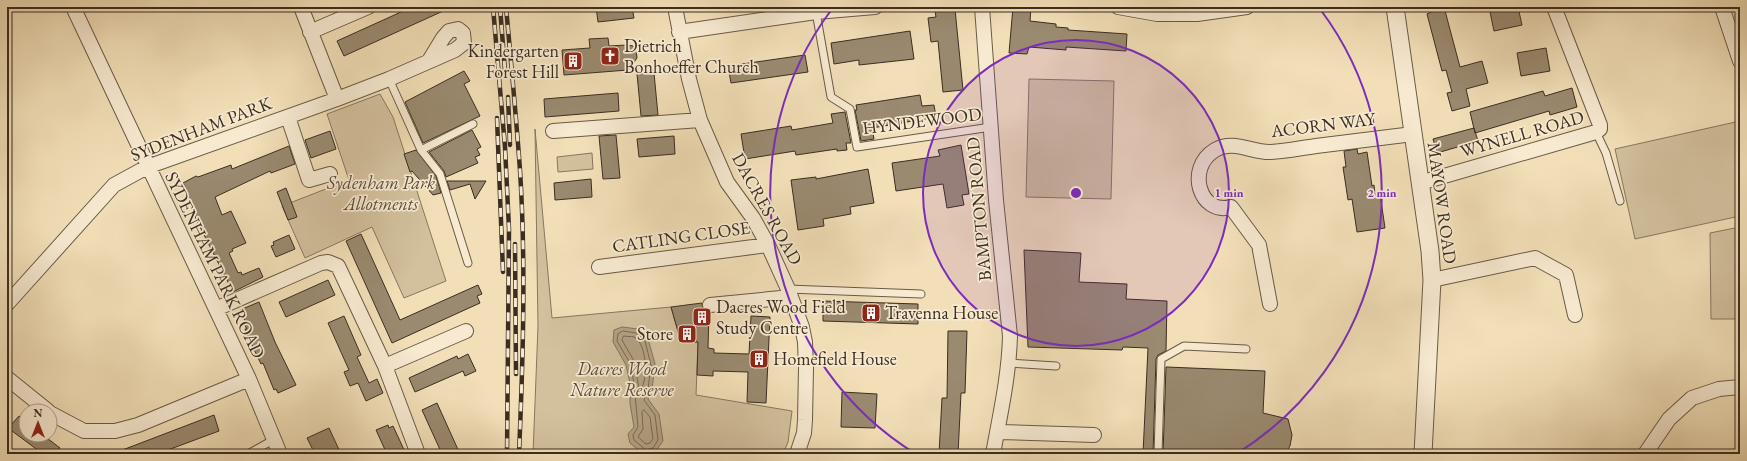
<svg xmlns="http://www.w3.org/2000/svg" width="1747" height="461" viewBox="0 0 1747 461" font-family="'EB Garamond',serif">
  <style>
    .green { fill: #d3c19e; stroke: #877760 }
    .water { fill: #b4a285; stroke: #84735d }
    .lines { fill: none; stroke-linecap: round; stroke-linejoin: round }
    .shore { stroke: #786853; stroke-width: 1 }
    .building { fill: #9a8a70; stroke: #3b2d21 }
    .service-casing { stroke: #695a47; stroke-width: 9 }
    .minor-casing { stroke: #695a47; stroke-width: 16 }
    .tertiary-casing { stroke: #695a47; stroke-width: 19 }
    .service { stroke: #f7ead1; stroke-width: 7 }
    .minor { stroke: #f7ead1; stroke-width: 14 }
    .tertiary { stroke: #f7ead1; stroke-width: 17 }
    .rail-casing { stroke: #3b2d21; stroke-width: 4.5 }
    .rail { stroke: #f7ead1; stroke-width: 3; stroke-dasharray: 9; stroke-linecap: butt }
    .ring { fill: none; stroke: #7b2cbf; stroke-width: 2 }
    .labels { text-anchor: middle; stroke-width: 3.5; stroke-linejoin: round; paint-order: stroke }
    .poi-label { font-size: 18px; fill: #3b2d21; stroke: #f7ead1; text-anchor: start }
    .street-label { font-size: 18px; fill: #3b2d21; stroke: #f7ead1 }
    .park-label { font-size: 18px; font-style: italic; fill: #594b3a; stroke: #f7ead1 }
    .centre { fill: #7b2cbf; stroke: #f7ead1; stroke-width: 2 }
    .ring-label { font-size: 12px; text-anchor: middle; font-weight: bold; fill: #7b2cbf; stroke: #f7ead1; stroke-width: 3.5; stroke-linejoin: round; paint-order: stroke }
  </style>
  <rect width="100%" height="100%" fill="#f2dfb8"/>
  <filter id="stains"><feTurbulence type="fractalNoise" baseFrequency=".005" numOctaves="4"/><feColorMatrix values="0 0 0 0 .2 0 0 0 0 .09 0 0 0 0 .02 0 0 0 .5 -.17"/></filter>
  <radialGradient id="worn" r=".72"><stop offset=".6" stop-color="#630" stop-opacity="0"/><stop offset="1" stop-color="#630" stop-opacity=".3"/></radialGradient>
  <path class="green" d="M1029 79 1114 81 1111 199 1026 197Z
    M380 94 393 117 446 281 404 298 372 227 305 258 282 206 349 180 327 114Z
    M1740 121V161L1735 162 1740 184V216L1635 239 1615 149Z
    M535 129 552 318 671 307 681 342H698L696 395 792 411 788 442 783 454H533L538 326Z
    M592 153 593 169 558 172 557 157Z
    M1740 227V319H1711L1710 233Z"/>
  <path class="water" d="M622 327 638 329 648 339 655 364 652 389 648 399 659 414 663 441 655 452H641L630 443 628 434 634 427 630 403V383L626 365 613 342 614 330Z"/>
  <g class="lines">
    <path class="shore" d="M623 331 636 333 645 341 651 365 648 389 644 400 655 415 658 440 653 448 646 450 634 440 633 435 638 427 634 383 630 363 617 341 618 334Z
      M624 336C627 337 631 336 634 337 647 343 648 379 641 389L639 388 634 361 622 340Z
      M644 410 650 417 653 439 650 443 646 444 638 437 643 429 642 412Z"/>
  </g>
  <path class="building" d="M412 7H452L344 56 337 41Z
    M596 7H632L634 18 598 22Z
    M1013 7H1031L1030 21 1056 24V27L1068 28V30L1127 34 1126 51 1066 47V50L1029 47 1027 54 1009 53Z
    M1430 7H1444L1460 67 1482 61 1488 83 1466 89 1470 106 1452 111 1447 93 1452 92 1446 70 1442 71 1427 14 1431 12Z
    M1489 7H1518L1522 25 1494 31Z
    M955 9 963 90 943 92 938 41 931 42 928 18 936 17 935 11Z
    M910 31 914 59 859 65V60L834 64 831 43Z
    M608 38 609 46 627 45 633 46 636 49 637 58 628 70 564 75 562 50 590 48 589 39Z
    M1546 48 1550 71 1521 76 1517 53Z
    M805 55 808 72 731 83 728 66Z
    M464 71 470 81 464 84 480 116 423 143 405 102Z
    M654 73 658 115 641 116 637 74Z
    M1572 88 1577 107 1550 115 1549 111 1475 133 1470 112 1543 91 1545 96Z
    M618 93 619 111 545 117 544 99Z
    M920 95 922 106 934 105 936 117 872 128 874 139 861 141 855 110H857L856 105Z
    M845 112 851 143H846L847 150 837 151V149L796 155 795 151 745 159 741 134 791 126 792 130 833 123 831 114Z
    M1474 128 1478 141 1437 153 1433 139Z
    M472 130 481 147 477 149 480 155 475 157 478 163 446 177 444 171 429 152Z
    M330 131 336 149 311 158 305 140Z
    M616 135 620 178 603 179 599 136Z
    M674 136 675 154 639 157 637 139Z
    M961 145 969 194 962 195 964 205 947 208 943 184 896 191 892 163 940 156 938 150Z
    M289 146 295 164 271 173 270 171 215 197 222 215 231 211 246 243 232 249 233 251 229 253 238 273 241 272 242 275 259 268 263 277 233 292 196 219 184 190 186 189 183 183 196 176 198 177 231 165 232 169Z
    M1357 149 1358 154 1367 152 1372 186 1374 185 1375 194H1380L1385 228 1357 232 1352 199 1348 200 1343 167H1346L1344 151Z
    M416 150 436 176 441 193 433 195 412 171 410 172 404 154Z
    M868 169 874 203 850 207 851 214 823 219 824 226 798 230 791 180 816 177V179Z
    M591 179 592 197 555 200 554 183Z
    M447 181H486L475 199 470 184 450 190Z
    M286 188 297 217 288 220 277 192Z
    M361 234 400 320 478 285 482 294 477 296 480 303 392 343 346 241Z
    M289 235 295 249 276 257 271 246 274 245 273 242Z
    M1024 250 1081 253 1079 282 1127 284 1126 299 1167 301 1166 351 1158 355 1156 359 1153 454H1143L1148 348 1123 347 1122 350 1028 347Z
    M328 280 335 295 286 317 279 302Z
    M823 301 918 304V324L823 321Z
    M259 302 275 342 296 385 278 393 276 389 274 390 263 363 261 364 249 339 245 329H247L244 324 246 323 240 310Z
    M702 303 703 310 709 313 708 348 714 349V353L749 354 751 316 770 317 766 403 747 402 748 372 713 371V376L697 375 698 342H681L671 307Z
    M344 316 361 355 357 357 369 383 377 379 383 393 366 401 358 383 350 386 344 372 349 370 328 323Z
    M948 331H967L965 393H961L958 454H939L942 398H947Z
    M468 354 476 371 465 376 463 371 415 392 409 378 457 356 458 359Z
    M1166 367 1265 371 1263 413 1288 419 1292 435 1290 446 1286 452 1275 454H1163Z
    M842 392 877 394 875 428 841 427Z
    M437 403 460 454H442L422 410Z
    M214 415 219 431 157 454H112Z
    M19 416 26 421V435H43L60 448 53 454H43L8 428Z
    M388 425 389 428 393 426 406 454H387L376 430Z
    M329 428 341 454H315L307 438Z"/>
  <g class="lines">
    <defs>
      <path id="service" d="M816 12 831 97 850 109 857 147 991 127
        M389 79 421 150 440 174 468 263
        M1596 132 1606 153 1620 201
        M421 150 473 124
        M788 289 921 294
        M1009 363 1056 366
        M248 454 273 440
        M1158 454 1161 359 1184 346 1246 349"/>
      <path id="minor" d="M73 7 249 379 280 454
        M301 7 337 99
        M675 7 689 79 700 120 727 182 753 218 768 245 788 289 802 327 805 342 806 368 805 420 804 433 797 454
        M982 7 996 200 1010 336C1009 376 1000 415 993 454
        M1118 7 1157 14H1197L1247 7
        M1722 7 1740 61
        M310 32 368 7
        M679 32 816 12 875 7
        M288 117 309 180 330 174
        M553 131 700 120
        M1420 183 1596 132 1600 129V125L1554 7
        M599 267 768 245
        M1432 280 1535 258 1566 275 1575 315
        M7 304 114 185 147 167 337 99 389 79 455 50 464 43 463 33 458 29 449 31 443 38 429 61
        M1270 304 1259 245 1231 207C1200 216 1185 168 1215 150 1234 139 1252 153 1271 152 1286 151 1301 148 1316 146 1348 142 1380 138 1413 134
        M710 305 791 297
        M216 309 321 263 328 262 338 266 385 366 418 454
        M385 366 466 331
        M7 378 48 411
        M50 413 84 431H115L138 425 249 379
        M999 432 1094 435
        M1645 454 1669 419 1692 398 1719 389 1740 387"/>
      <path id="tertiary" d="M1395 7 1430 251 1432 280 1423 454"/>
    </defs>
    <use href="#service" class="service-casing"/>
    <use href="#minor" class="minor-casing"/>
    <use href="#tertiary" class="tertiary-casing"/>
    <use href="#service" class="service"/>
    <use href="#minor" class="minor"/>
    <use href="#tertiary" class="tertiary"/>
    <defs>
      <path id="rail" d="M493 7 505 147 509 229 507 454
        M500 7 505 71
        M506 7C511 61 516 115 520 170 526 264 523 360 519 454
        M508 97 510 145
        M497 118 503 272
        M515 244 516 374"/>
    </defs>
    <use href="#rail" class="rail-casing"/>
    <use href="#rail" class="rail"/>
  </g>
  <circle cx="1076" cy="193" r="153" fill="#7b2cbf" fill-opacity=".12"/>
  <g class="ring">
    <circle cx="1076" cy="193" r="153"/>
    <path d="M916 454A306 306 0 0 1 832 9M1320 9A306 306 0 0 1 1236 454"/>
  </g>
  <defs>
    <symbol id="church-square" viewBox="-11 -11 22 22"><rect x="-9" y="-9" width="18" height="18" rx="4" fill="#8f2418" stroke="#f7ead1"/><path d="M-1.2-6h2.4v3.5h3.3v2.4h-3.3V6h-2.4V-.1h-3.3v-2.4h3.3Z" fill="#fff"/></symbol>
    <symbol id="building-square" viewBox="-11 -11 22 22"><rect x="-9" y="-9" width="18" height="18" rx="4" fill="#8f2418" stroke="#f7ead1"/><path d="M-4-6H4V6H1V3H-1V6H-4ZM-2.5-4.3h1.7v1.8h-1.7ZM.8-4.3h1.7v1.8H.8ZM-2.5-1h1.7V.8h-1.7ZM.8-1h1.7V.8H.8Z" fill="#fff"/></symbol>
  </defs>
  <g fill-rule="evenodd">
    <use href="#church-square" x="599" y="45" width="22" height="22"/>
    <use href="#building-square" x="562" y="50" width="22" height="22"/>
    <use href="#building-square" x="860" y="302" width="22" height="22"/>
    <use href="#building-square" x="691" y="306" width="22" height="22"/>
    <use href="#building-square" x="676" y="323" width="22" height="22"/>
    <use href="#building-square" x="748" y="348" width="22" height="22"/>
  </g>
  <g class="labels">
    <g class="poi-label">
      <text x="624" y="52">Dietrich<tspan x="624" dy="21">Bonhoeffer Church</tspan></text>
      <text x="559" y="57" text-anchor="end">Kindergarten<tspan x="559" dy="21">Forest Hill</tspan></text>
      <text x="716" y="313">Dacres Wood Field<tspan x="716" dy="21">Study Centre</tspan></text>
      <text x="885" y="319">Travenna House</text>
      <text x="673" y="340" text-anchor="end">Store</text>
      <text x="773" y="365">Homefield House</text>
    </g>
    <g class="street-label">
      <text transform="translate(922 121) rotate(-7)" y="6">HYNDEWOOD</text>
      <text transform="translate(1323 125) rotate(-7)" y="6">ACORN WAY</text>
      <text transform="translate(201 129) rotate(-21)" y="6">SYDENHAM PARK</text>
      <text transform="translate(1522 134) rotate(-16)" y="6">WYNELL ROAD</text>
      <text transform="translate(1442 203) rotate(82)" y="6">MAYOW ROAD</text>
      <text transform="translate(767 209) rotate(61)" y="6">DACRES ROAD</text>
      <text transform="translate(979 209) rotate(-95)" y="6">BAMPTON ROAD</text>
      <text transform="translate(681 237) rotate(-8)" y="6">CATLING CLOSE</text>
      <text transform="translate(215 265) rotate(64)" y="6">SYDENHAM PARK ROAD</text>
    </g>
    <g class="park-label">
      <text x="381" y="189">Sydenham Park<tspan x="381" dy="21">Allotments</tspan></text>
      <text x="622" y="375">Dacres Wood<tspan x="622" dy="21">Nature Reserve</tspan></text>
    </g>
  </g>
  <circle cx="1076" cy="193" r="6" class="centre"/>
  <g class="ring-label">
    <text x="1229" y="197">1 min</text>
    <text x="1382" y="197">2 min</text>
  </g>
  <rect width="1747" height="461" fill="none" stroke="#f2dfb8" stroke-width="24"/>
  <rect x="8" y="8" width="1731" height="445" fill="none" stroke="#3b2d21" stroke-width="2"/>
  <rect x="12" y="12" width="1723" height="437" fill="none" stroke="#3b2d21"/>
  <g transform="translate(38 423)"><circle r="19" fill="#f7ead1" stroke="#ac9e8b"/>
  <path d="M0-3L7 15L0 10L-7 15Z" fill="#8f2418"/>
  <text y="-6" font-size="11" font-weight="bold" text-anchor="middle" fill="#3b2d21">N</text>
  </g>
  <rect width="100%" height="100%" filter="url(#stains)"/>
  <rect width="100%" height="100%" fill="url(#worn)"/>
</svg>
